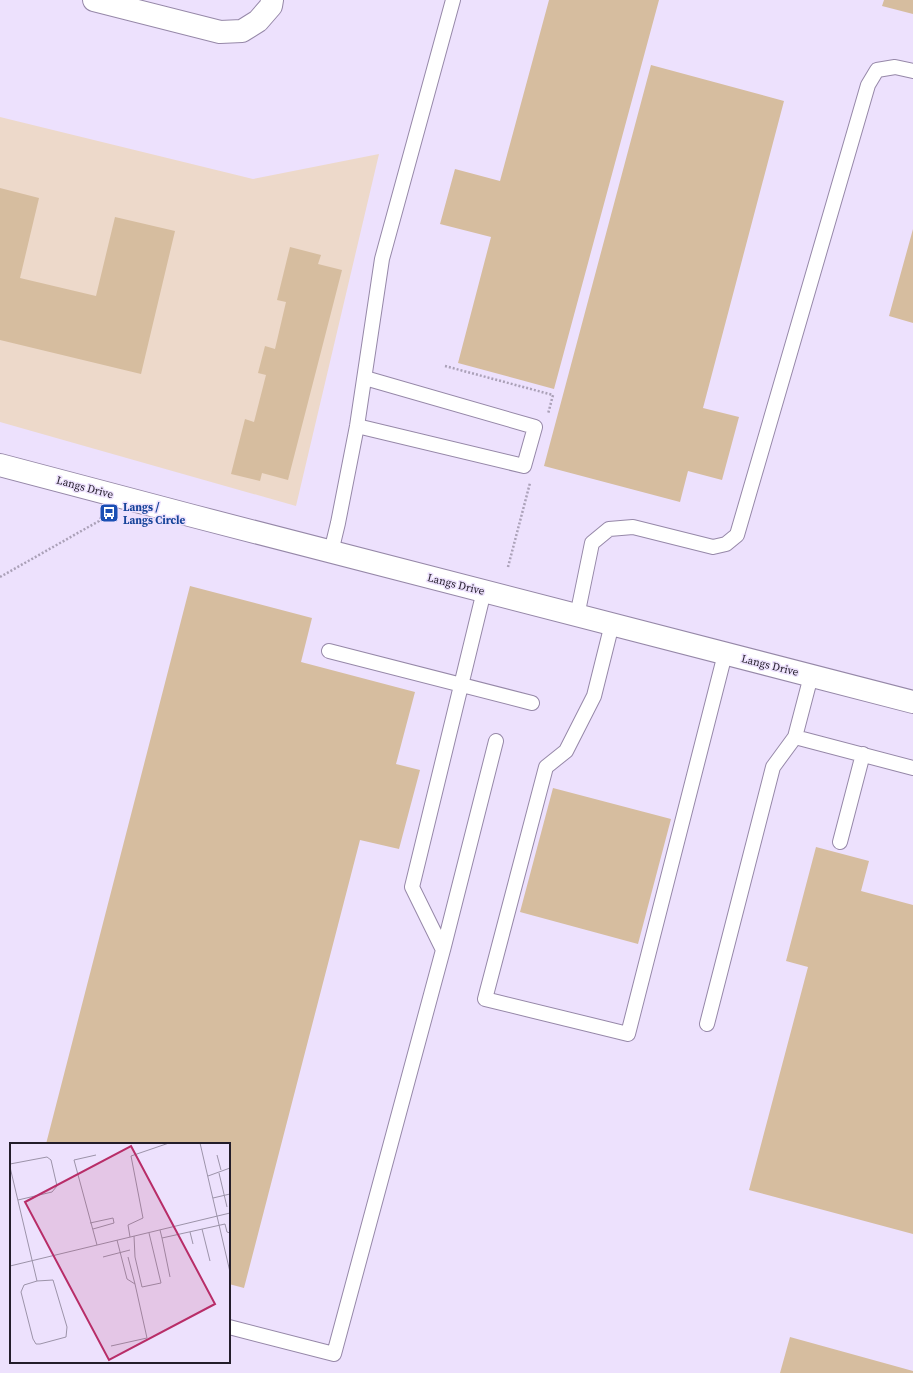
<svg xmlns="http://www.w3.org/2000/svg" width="913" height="1373" viewBox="0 0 913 1373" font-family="'Source Serif 4',serif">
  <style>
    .commercial { fill: #edd9ca }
    .building { fill: #d6bd9f }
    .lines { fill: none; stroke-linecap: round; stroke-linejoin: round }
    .service-casing { stroke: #9688a8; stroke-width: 16 }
    .minor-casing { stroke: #9688a8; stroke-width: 24 }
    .tertiary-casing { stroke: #9688a8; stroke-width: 24 }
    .path { stroke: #aba1b8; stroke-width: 2.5; stroke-dasharray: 2 2; stroke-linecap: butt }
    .service { stroke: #fff; stroke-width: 14 }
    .minor { stroke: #fff; stroke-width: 22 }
    .tertiary { stroke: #fff; stroke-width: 22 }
    .labels { text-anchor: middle; stroke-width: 3; stroke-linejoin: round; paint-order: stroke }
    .street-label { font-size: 11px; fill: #231d2a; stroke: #ede1fd }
    .transit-label { font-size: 11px; font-weight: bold; fill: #164399; stroke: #ede1fd; text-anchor: start }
    .inset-road { fill: none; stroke: #9c93a9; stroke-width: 1 }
    .view { fill: #b82d68; fill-opacity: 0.15; stroke: #b82d68; stroke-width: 2 }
    .inset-edge { fill: none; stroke: #231d2a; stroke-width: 2 }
  </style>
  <rect width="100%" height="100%" fill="#ede1fd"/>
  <path class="commercial" d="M0 117 253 179 379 154 296 506 0 422Z"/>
  <path class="building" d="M549 0H659L554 389 458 363 491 237 440 224 455 169 500 181Z
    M884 0H913V14L882 6Z
    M651 65 784 101 703 408 739 417 722 480 688 471 680 502 544 466Z
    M0 188 39 198 20 278 96 296 115 217 175 231 141 374 0 340Z
    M913 229V323L889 316Z
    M290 247 321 255 318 264 342 270 288 480 262 473 260 481 231 474 245 419 254 422 266 375 258 373 265 346 275 349 286 302 277 300Z
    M190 586 312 618 301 662 415 692 396 764 420 770 399 849 360 840 244 1288 229 1284V1144H46Z
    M553 788 671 819 638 944 520 912Z
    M816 847 869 861 861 891 913 905V1234L749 1190 808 967 786 961Z
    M790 1337 913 1371V1373H780Z"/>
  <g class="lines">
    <defs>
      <path id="service" d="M357 426 524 466 535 427 365 378
        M331 552 338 523 357 426 382 259 453 0
        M577 616 592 543 609 529 633 527 713 547 726 544 737 535 868 85 877 70 895 67 913 71
        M612 624 594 696 566 751 546 767 485 999 628 1034 725 654
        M329 651 532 703
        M811 676 795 737 913 768
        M840 842 863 754
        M443 950 496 741
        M707 1024 773 767 795 737
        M229 1327 334 1354 443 950 412 887 484 591"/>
      <path id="minor" d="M94 0 220 32 242 31 258 21 271 6 272 0"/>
      <path id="tertiary" d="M0 465 193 516 913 702"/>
    </defs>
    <use href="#service" class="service-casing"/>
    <use href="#minor" class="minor-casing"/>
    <use href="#tertiary" class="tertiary-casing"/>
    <path class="path" d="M445 366 553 395 548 414
      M508 567 530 483
      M0 577 99 521 101 517"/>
    <use href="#service" class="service"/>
    <use href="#minor" class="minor"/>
    <use href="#tertiary" class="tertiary"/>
  </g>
  <defs>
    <symbol id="bus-square" viewBox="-11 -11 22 22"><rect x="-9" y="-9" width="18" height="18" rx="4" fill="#1a4fb4" stroke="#ede1fd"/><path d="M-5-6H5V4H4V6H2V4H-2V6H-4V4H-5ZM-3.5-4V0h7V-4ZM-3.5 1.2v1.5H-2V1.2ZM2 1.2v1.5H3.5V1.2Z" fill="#fff"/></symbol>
  </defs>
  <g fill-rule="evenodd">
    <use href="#bus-square" x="98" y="502" width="22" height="22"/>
  </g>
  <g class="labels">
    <g class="street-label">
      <text transform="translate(85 487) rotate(15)" y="4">Langs Drive</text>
      <text transform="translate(456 584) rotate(14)" y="4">Langs Drive</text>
      <text transform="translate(770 665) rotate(14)" y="4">Langs Drive</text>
    </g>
    <g class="transit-label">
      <text x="123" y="511">Langs /<tspan x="123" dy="13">Langs Circle</tspan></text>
    </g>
  </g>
  <g transform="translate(10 1143)">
    <rect width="220" height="220" fill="#ede1fd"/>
    <path class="inset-road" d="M190 0 220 129M86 12 64 17 87 102M207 12 211 27M0 21 37 14 41 17 47 43 42 49 8 57M0 24 27 138 43 137 57 184 56 194 30 201H26L23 196 11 149 14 142 27 138M209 30 217 64M198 33 220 25M203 55 220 51M80 80 103 75 104 80 83 86M192 86 200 118M150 87 152 95 215 81 217 89 220 90M180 89 183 101M124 93 125 114 132 144 151 140 139 90M120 94 118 82 133 75 121 13 159 0M152 95 160 134M93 114 120 107M118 114 125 141M0 123 220 70M101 203 137 195 125 141 117 136 107 97"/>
    <path class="view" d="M121 3 205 161 99 217 15 59Z"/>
    <rect width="220" height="220" class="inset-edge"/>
  </g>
</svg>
